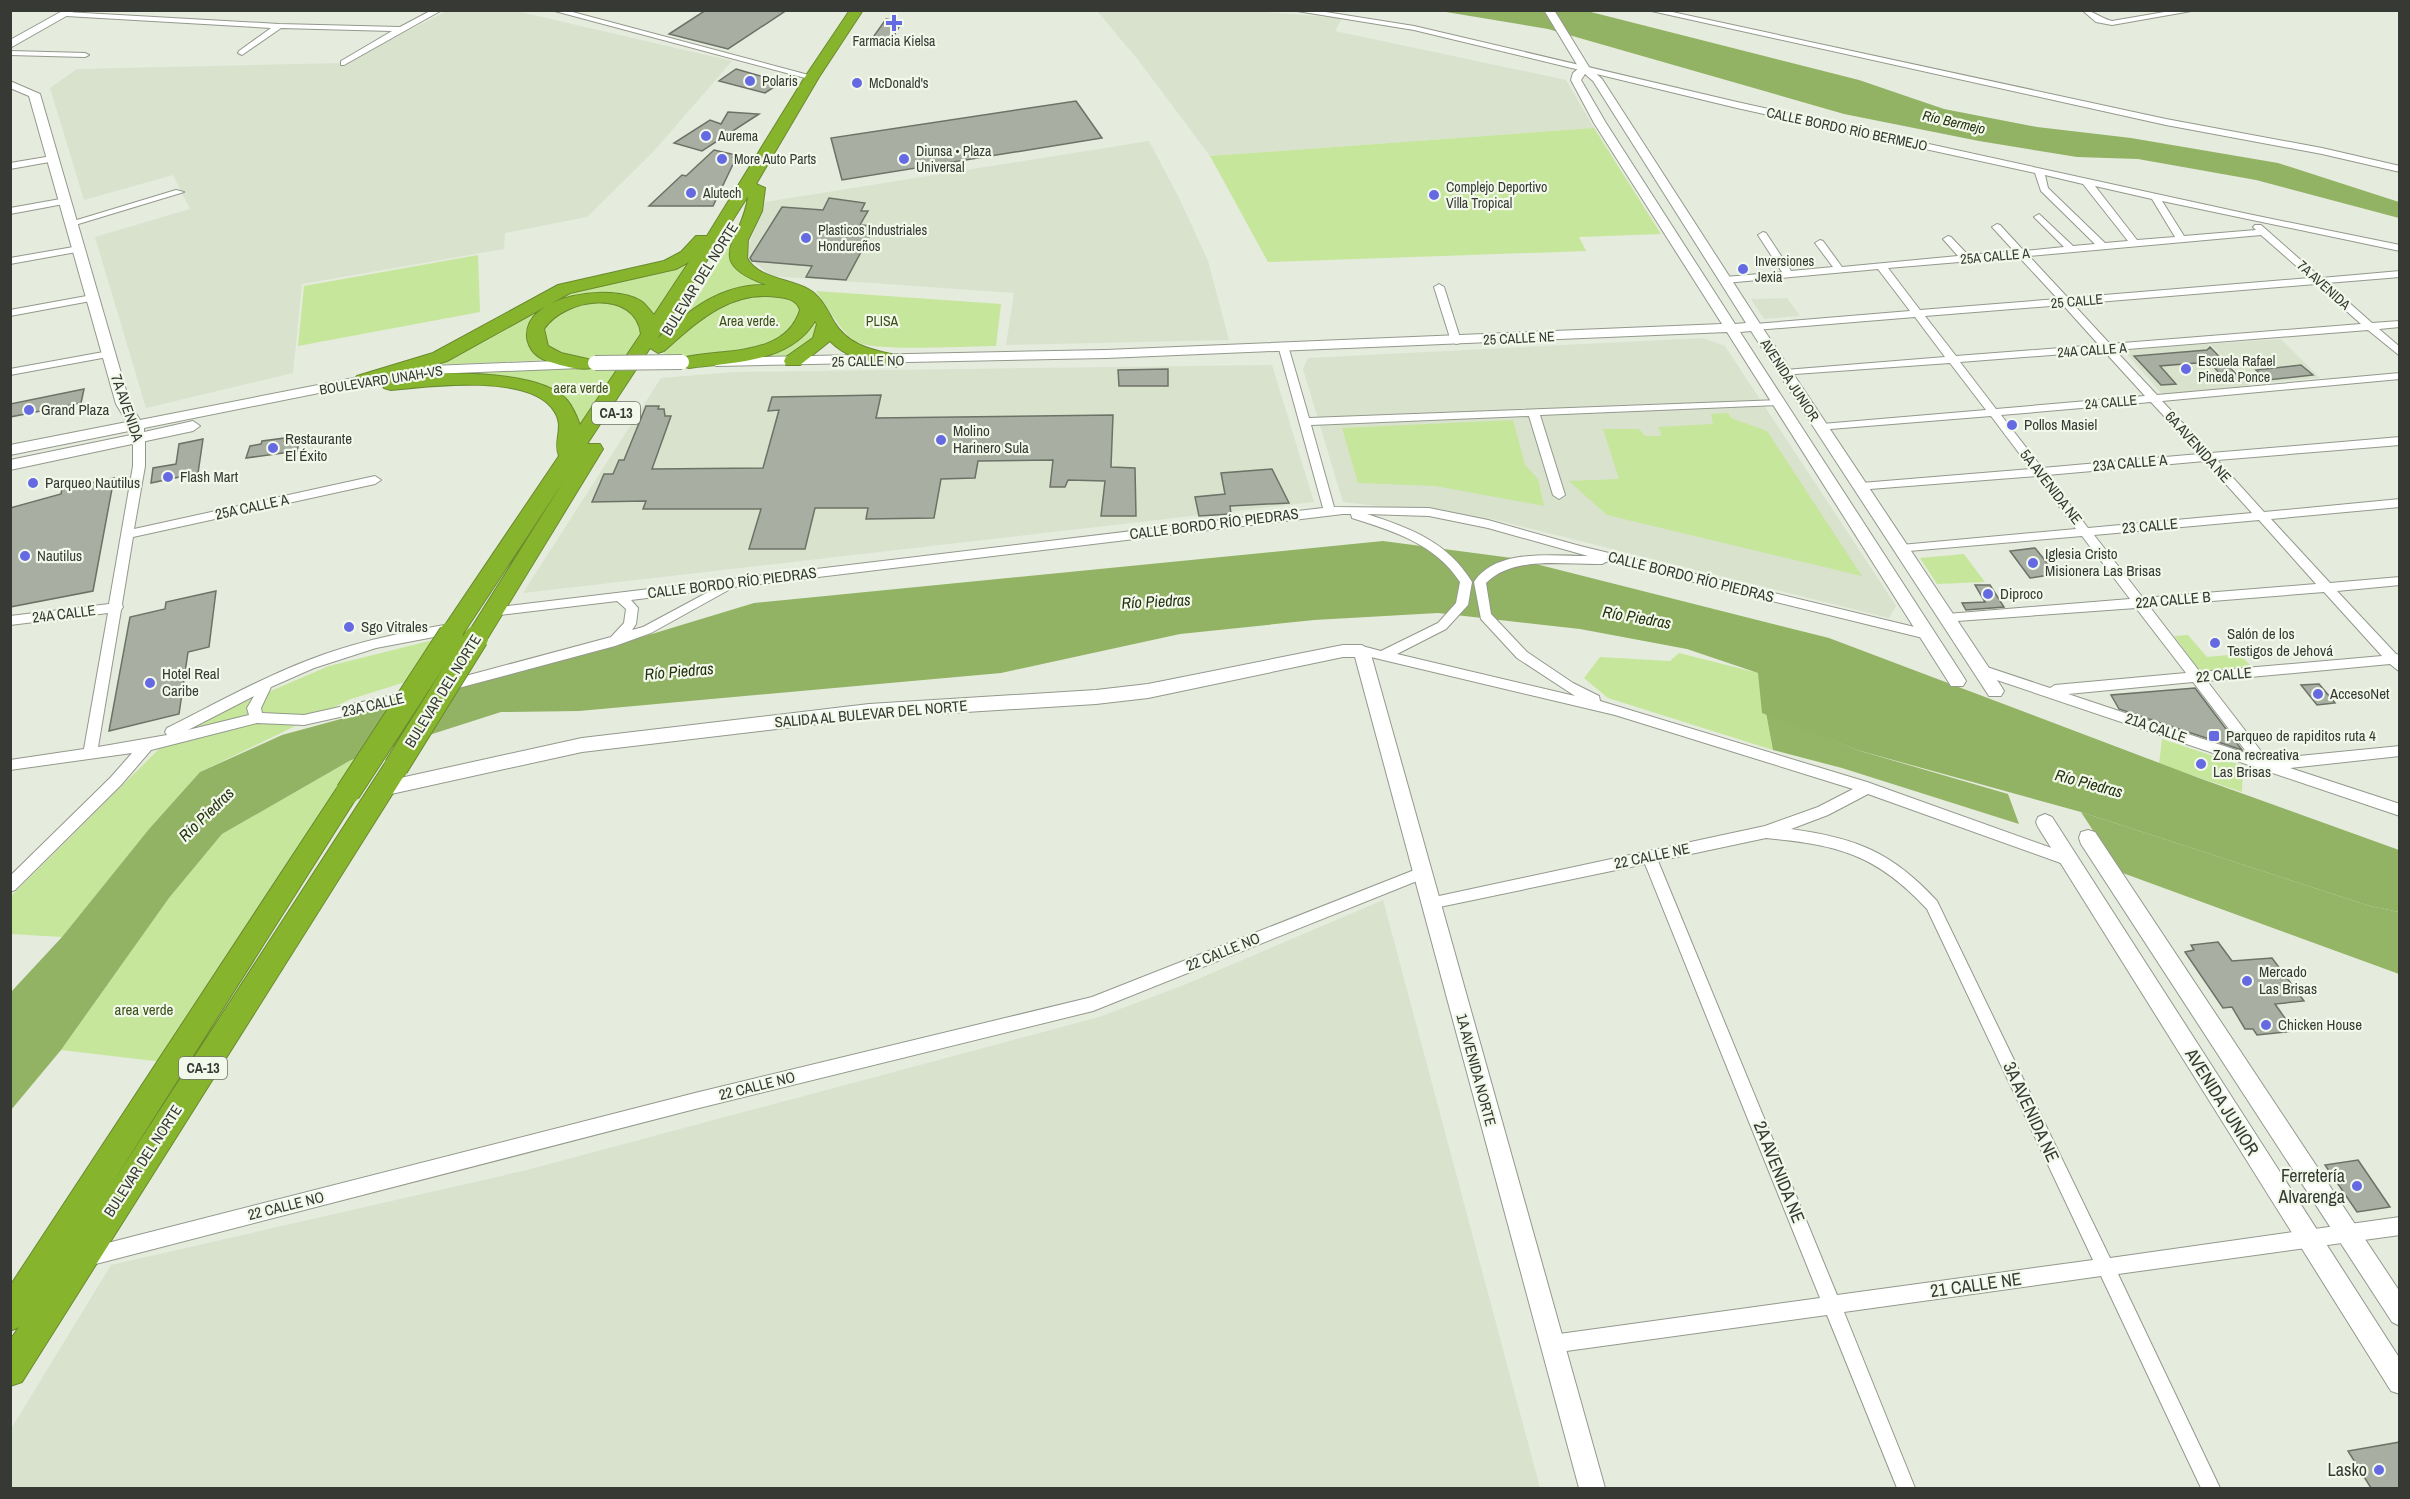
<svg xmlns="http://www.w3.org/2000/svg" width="2410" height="1499" viewBox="0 0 2410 1499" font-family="'Archivo Narrow',sans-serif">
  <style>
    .built { fill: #d8e2cd }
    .green { fill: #c6e69b }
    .forest { fill: #94b466 }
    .water { fill: #92b264 }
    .building { fill: #a8aea1; stroke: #6d7266; stroke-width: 1.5 }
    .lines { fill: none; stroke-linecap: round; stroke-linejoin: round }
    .street-casing { stroke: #93998c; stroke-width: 2 }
    .secondary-casing { stroke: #93998c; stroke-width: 2 }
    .highway-casing { stroke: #6a8a2f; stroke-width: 2 }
    .street { fill: #fff; fill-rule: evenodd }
    .secondary { fill: #fff; fill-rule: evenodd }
    .highway { fill: #86b52d; fill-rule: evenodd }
    .secondary-bridge-casing { stroke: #93998c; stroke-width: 16; stroke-linecap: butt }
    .highway-bridge-casing { stroke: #6a8a2f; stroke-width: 26; stroke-linecap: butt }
    .secondary-bridge { stroke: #fff; stroke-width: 14 }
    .highway-bridge { stroke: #86b52d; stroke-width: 24 }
    .poi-dot { fill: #656ae3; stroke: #f2f9ea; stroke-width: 2 }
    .labels { text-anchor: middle; stroke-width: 4.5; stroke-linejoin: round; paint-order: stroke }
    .far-poi-label { font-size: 14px; fill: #373a34; stroke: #f2f9ea; text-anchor: start }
    .far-water-label { font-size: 14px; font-style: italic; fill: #253211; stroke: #f2f9ea }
    .far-street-label { font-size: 14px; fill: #373a34; stroke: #f2f9ea }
    .far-park-label { font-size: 14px; fill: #3c511a; stroke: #f2f9ea }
    .shield { fill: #f2f9ea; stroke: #6f736b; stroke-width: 1.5 }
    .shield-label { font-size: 14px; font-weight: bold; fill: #373a34 }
    .street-label { font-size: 15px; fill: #373a34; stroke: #f2f9ea }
    .poi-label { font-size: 15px; fill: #373a34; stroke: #f2f9ea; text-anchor: start }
    .park-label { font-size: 15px; fill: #3c511a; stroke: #f2f9ea }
    .water-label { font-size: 16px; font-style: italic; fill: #253211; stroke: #f2f9ea }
    .near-street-label { font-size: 18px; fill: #373a34; stroke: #f2f9ea }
    .near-poi-label { font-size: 18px; fill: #373a34; stroke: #f2f9ea; text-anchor: end }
  </style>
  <rect width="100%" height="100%" fill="#e5ebdd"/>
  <path class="built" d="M449 10 516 11 732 61 653 152 587 217 505 233 504 249 302 284 293 373 146 408 95 237 190 209 173 175 84 200 50 88 77 69 344 63Z
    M1111 10H1239L1342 18 1335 31 1566 80 1594 128 1210 156 1139 61 1098 12Z
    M1149 141 1179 198 1208 261 1229 340 1006 345 1014 293 772 276 745 255 765 202Z
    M1787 298 1800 316 1764 319 1751 299Z
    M1703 338 1725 346 1896 606 1889 618 1492 519 1343 502 1303 369 1308 358Z
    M2281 339 2320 378 2249 384 2210 344Z
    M2208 344 2251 387 2163 395 2123 350Z
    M1272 365 1314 502 523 593 661 378 734 372Z
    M1383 900 1540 1488H11V1429L111 1265 527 1170 1099 1017 1184 985Z"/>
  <path class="green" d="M1594 128 1661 234 1579 237 1586 251 1268 262 1210 156Z
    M748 214 734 262 781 286H765L682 323Z
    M702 244 652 319 600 294 531 326 551 360 428 365 570 289 648 274Z
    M478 255 480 312 298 346 304 286Z
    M765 291 796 300 801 307 795 330 764 347 701 358 662 357 670 343 714 307Z
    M816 291 1001 304 996 346C970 346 875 352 857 342 840 332 828 307 816 291Z
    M594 300 628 306 644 332 625 358 578 359 548 350 541 325 550 315Z
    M813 317 822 326C808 366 775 357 741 357L769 351Z
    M619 368 577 428C568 371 490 380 445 376L505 370Z
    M1728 413 1731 418 1767 431 1862 576 1607 515 1569 481 1619 479 1603 429H1639L1645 436H1662L1658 427 1713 424 1711 414Z
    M1513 420 1525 465 1538 479 1544 506 1436 486 1358 483 1342 428Z
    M1964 554 1985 582 1937 584 1920 558Z
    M2188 635 2207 657 2239 654 2255 670 2203 675 2174 636Z
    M445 637 415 679 351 699 200 772 149 829 62 937 11 934 10 897 161 747 233 707 329 666Z
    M1679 653 1758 673 1773 750 1608 698 1584 678 1600 657 1670 661Z
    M2162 739 2243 766 2242 792 2159 764Z
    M368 754 163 1062 61 1050 169 898 222 834 351 760Z"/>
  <path class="forest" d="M1766 713 1857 750 2008 794 2019 824 1842 768 1773 750Z
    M2081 812 2370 906 2399 912V974L2120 872Z"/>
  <path class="water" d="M1440 11H1587L1859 80 1944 109 2037 127 2131 138 2278 163 2399 202V218L2256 180 2138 159 2077 157 1979 141 1844 114 1548 29Z
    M1383 541 1512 558 1829 638 2199 778 2399 850V912L2370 906 2081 812 1857 750 1762 713 1758 673 1687 649 1580 629 1438 613 1314 620 1180 634 1001 673 579 711 501 712 351 760 222 834 169 898 61 1050 11 1110V992L62 937 149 829 200 772 282 735 632 640 754 603Z"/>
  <path class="building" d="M706 10H787L728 49 669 34Z
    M886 19 902 22 889 44 869 43Z
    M736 69 782 82 765 93 719 81Z
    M1076 101 1102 138 842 180 831 138Z
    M728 112 759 114 702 151 674 143 710 120 721 124Z
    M714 150 736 155 733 157 736 158 713 206H649L682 175 686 176Z
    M829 198 865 203 861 211H868L860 225 875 226 846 280 806 277 812 266 752 261 750 258 782 207 823 210Z
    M2210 347 2241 379 2226 380 2209 362 2160 366 2176 384 2161 385 2134 356 2207 350Z
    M2301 365 2313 375 2267 380 2256 370Z
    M1168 369V386H1119L1118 370Z
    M84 389 81 403 10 417V404Z
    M881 395 876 418 1113 415 1111 467 1135 468 1136 516H1101L1105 481 1068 480 1065 487H1050L1053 460 978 461 975 478 941 479 934 518 866 519 868 508H815L805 549H749L761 509H643L646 501 592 502 604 474H613L619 460H624L646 406H659L658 409H664L665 416H671L652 469 763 468 779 410 768 411 772 397Z
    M285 438 284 441 300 439 297 451 246 458 250 446 261 444 262 441Z
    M203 439 198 473 151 483 153 468 176 464 179 444Z
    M1272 469 1289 503 1230 506 1231 514 1199 516 1195 497 1225 494 1221 473Z
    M114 478 93 591 10 607V508L61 494 62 489Z
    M2035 548 2056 574 2030 578 2010 551Z
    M1975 585H1990L2004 607 1966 610 1962 603 1985 602Z
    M216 591 209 647 188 652 179 714 109 731 130 617 165 609 166 602Z
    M2319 684 2335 703 2317 705 2301 685Z
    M2195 688 2242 750 2119 709 2111 695Z
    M2218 942 2232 961 2272 958 2304 1001 2275 1004 2294 1031 2257 1035 2253 1029H2245L2232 1007 2223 1008 2185 952 2194 950 2191 945Z
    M2358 1160 2390 1207 2357 1212 2325 1165Z
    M2400 1442V1488H2371L2348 1451Z"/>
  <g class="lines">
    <defs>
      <path id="street" d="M432 10H442L344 65H341V61L392 31 281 28 242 55 238 53 239 51 271 28 66 16 62 14 66 12 279 24 400 27Z
        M551 10H565L816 77 809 79Z
        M1291 10H1313L1414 26 1737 102 2248 214 2400 245V251L2162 201 2184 236 2256 230 2253 227 2255 225H2261L2321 278 2400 271V277L2327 283 2372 323 2400 321V327L2379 329 2400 347V356L2368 330 2115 350 2157 395 2400 373V379L2162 401 2211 453 2400 437V445L2217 460 2264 512 2400 499V507L2271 519 2330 583 2400 577V585L2337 591 2396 654 2400 655V672L2390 664 2207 681 2267 759 2400 746V756L2290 768 2400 804V816L1976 673 1975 670 1981 665 2050 688 2055 685 2186 673 2136 608 1943 622 1941 619 1947 614 2130 599 2082 536 1897 552 1895 549 1901 545 2076 529 2036 476 1857 490V484L1861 483 2031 469 1991 416 1818 430 1817 428 1822 424 1986 410 1950 363 1781 375V371L1785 370 1945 357 1915 317 1755 330 1750 327 1755 324 1910 311 1878 269 1725 283 1720 280 1725 277 1782 272 1758 235 1763 232 1766 233 1791 271 1833 267 1815 243 1820 240 1823 241 1842 267 1958 256 1943 239 1948 236 1951 237 1968 255 2014 251 1992 227 1997 224 2000 225 2024 251 2064 247 2034 217 2039 214 2073 246 2095 244 2041 191 2035 173 1737 108 1414 30ZM2045 175 2083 184 2128 241 2105 243 2048 188ZM2095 186 2152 199 2175 237 2137 240ZM2261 235 2310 278 2068 298 2029 256ZM2019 257 2058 299 1920 310 1888 268ZM2316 284 2361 324 2110 344 2073 304ZM2063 305 2099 345 1956 356 1925 316ZM2104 351 2145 396 1996 409 1960 362ZM2151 402 2199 454 2042 468 2001 415ZM2205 461 2252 513 2088 528 2047 475ZM2259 520 2316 584 2143 598 2094 535ZM2324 592 2382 656 2200 672 2149 606ZM2193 682 2248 754 2068 694Z
        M1647 10H1663L2166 119 2322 148 2400 166V172L2322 154 2166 125Z
        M2082 10C2093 10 2100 18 2112 21L2176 10H2197L2112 25 2096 22Z
        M10 51 85 53 89 55 85 57 10 55Z
        M52 156 55 157V161L10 169V163Z
        M176 190 184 192 75 225 67 223Z
        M66 198 69 199V203L10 214V208Z
        M79 246 84 249 82 251 10 264V258Z
        M1439 284 1444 287 1461 341 1460 343 1456 344 1451 341 1434 287Z
        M92 295 96 296V300L10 316V310Z
        M1284 346 1289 349 1309 418 1782 400 1783 402 1778 405 1540 415 1565 495 1559 499 1553 495 1529 416 1311 425 1334 507 1429 508 1488 520 1580 546 1931 631 1933 634 1931 637 1927 639 1608 561 1602 564C1566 565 1514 555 1486 583L1491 614 1527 652 1573 683 1599 696 1600 701 1867 782 2074 856 2076 860 2074 864 2069 866 1868 794 1828 815 1791 829C1856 838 1892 852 1937 901L2110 1258 2400 1217V1235L2118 1274 2220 1488H2201L2101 1276 1844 1312 1915 1488H1897L1827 1315 1552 1353 1546 1350 1543 1344 1546 1338 1552 1335 1820 1298 1645 864 1430 909 1425 907 1423 903 1425 899 1765 826 1818 807 1853 789 1615 715 1358 654 1356 651 1358 648 1362 646 1381 651 1438 623 1456 603 1460 582C1435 544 1394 531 1352 518L1351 514H1343L734 587 651 633 615 646 447 691 441 686 447 681 611 637 624 623 626 609 617 601 491 616 485 612 491 608 1323 508 1279 349ZM1367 514 1429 516 1488 528 1588 556C1553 556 1496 548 1474 582L1481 619 1517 658 1575 696 1397 654 1446 629 1468 605 1472 582C1448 542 1410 528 1367 514ZM712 590 643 627 632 630 636 624 638 608 631 600ZM1766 838C1838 845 1876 854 1927 909L2093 1260 1837 1295 1658 861Z
        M109 351 114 354 113 356 10 375V369Z
        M139 433 145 437V466L134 529 375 476 381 480 375 484 133 537 122 604 123 607 121 610 98 747 167 735 165 732 167 728C219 702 270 673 325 654 367 639 411 631 455 623L461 628 455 633 376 648 314 668 271 687 261 708 262 713 304 715 411 691 416 692 418 696 416 700 304 725 257 723 151 750 121 785 15 890 10 892V876L111 777 132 753 10 770V760L84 749 108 613 10 625V616L109 604 133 466V437ZM254 696 247 708 249 715 188 730Z
        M1422 867 1427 869 1429 873 1427 877 1093 1011 695 1109 88 1266 82 1263 79 1257 82 1251 88 1248 695 1093 1092 997Z"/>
      <path id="secondary" d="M64 10H77L10 48V40Z
        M1544 10H1554L1589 67 1602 79 1762 327 2001 686 2004 691 2001 696H1989L1751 331 1740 332 1963 676 1966 681 1963 686H1951L1727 332 1106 358 716 366 709 362 716 358 1106 350 1722 324 1594 123 1571 80 1573 73 1579 68ZM1585 74 1593 81 1746 323 1735 324 1606 123 1581 80Z
        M10 81 40 94 130 404 140 420 364 376 432 366 581 360 588 364 581 368 432 374 364 384 144 428V432L193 421 200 426 193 431 10 470V460L131 435 129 431 10 455V445L127 422 116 404 29 96 10 88Z
        M1343 645H1362L1370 651 1605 1488H1579L1355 657H1343L1148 698 1096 704 869 718 582 752 382 796 375 794 373 789 375 784 382 782 582 738 869 704 1096 690 1148 684Z
        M2045 814 2052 817 2400 1359V1394L2391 1391 2038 827 2036 822 2038 817Z
        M2088 830 2095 832 2400 1292V1326L2392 1322 2081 844 2079 838 2081 832Z"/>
      <path id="highway" d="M850 10H863L819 77 756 184 765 188 762 211 748 240 747 258C757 278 790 279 808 289 821 296 827 310 834 322 850 348 876 350 903 357L905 361 896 367C873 363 847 359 830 341L800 365H786L784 361 786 357 813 338 817 324 815 321C790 363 733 362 689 368L682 366 680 362 682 358C722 348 785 358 800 310 797 300 788 298 778 297 730 290 698 321 664 351L658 353 650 348 587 444H600L603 449 484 644 476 646 468 644 465 638 565 479 459 640 451 642 443 640 440 634 443 628 559 456C552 440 567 426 552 408 526 374 429 386 391 390L384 388 382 384 384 380 364 386 355 380 357 376 433 353 558 285 664 261 681 252 696 236H707L805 77ZM748 196C744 240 699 261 767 285 722 283 689 310 657 339ZM689 262 654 315C650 311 646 304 641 301 613 283 523 294 527 338 529 349 536 357 547 361 560 365 578 371 592 368L594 364 592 360 561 353 548 346 544 329C564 298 635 288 641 334L580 425C577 417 572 406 567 400 540 368 424 370 386 380L447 361 570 293 676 269Z
        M396 757 405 760 408 767 405 774 22 1382 10 1386V1340L19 1327 10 1331V1286L339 785 348 782 357 785 360 792 110 1187 387 760Z"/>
    </defs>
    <use href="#street" class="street-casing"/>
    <use href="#secondary" class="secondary-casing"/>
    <use href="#highway" class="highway-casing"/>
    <use href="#street" class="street"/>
    <use href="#secondary" class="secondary"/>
    <use href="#highway" class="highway"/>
    <defs>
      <path id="secondary-bridge" d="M595 363 682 362"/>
      <path id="highway-bridge" d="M396 767 476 638
        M348 792 451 634"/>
    </defs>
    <use href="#secondary-bridge" class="secondary-bridge-casing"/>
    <use href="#highway-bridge" class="highway-bridge-casing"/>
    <use href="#secondary-bridge" class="secondary-bridge"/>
    <use href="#highway-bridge" class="highway-bridge"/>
  </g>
  <g class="poi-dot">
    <path d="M891 14h6v6h6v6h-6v6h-6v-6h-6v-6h6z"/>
    <circle cx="750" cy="81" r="6"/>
    <circle cx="857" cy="83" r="6"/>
    <circle cx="706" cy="136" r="6"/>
    <circle cx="722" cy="159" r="6"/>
    <circle cx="904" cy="159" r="6"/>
    <circle cx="691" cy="193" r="6"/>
    <circle cx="1434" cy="195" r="6"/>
    <circle cx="806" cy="238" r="6"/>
    <circle cx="1743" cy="269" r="6"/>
    <circle cx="2186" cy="369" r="6"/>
    <circle cx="29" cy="410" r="6"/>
    <circle cx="2012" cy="425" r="6"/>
    <circle cx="941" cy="440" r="6"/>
    <circle cx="273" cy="448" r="6"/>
    <circle cx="168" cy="477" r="6"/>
    <circle cx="33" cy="483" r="6"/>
    <circle cx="25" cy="556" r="6"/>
    <circle cx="2033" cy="563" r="6"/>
    <circle cx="1988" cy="594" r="6"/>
    <circle cx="349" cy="627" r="6"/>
    <circle cx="2215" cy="643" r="6"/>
    <circle cx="150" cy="683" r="6"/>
    <circle cx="2318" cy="694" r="6"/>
    <rect x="2208" y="730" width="12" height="12" rx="3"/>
    <circle cx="2201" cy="764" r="6"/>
    <circle cx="2247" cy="981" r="6"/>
    <circle cx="2266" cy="1025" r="6"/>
    <circle cx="2357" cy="1186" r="6"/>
    <circle cx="2379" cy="1470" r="6"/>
  </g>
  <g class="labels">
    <g class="far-poi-label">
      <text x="894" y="46" text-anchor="middle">Farmacia Kielsa</text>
      <text x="762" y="86">Polaris</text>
      <text x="869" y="88">McDonald's</text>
      <text x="718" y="141">Aurema</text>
      <text x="916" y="156">Diunsa • Plaza<tspan x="916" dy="16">Universal</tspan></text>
      <text x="734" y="164">More Auto Parts</text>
      <text x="1446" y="192">Complejo Deportivo<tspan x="1446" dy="16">Villa Tropical</tspan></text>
      <text x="703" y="198">Alutech</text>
      <text x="818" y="235">Plasticos Industriales<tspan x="818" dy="16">Hondureños</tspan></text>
      <text x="1755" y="266">Inversiones<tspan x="1755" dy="16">Jexia</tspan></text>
      <text x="2198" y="366">Escuela Rafael<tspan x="2198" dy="16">Pineda Ponce</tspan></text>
    </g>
    <g class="far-water-label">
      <text transform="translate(1954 122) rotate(13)" y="5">Río Bermejo</text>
    </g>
    <g class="far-street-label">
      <text transform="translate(1847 129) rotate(12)" y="5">CALLE BORDO RÍO BERMEJO</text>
      <text transform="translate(1995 256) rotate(-5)" y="5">25A CALLE A</text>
      <text transform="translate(2324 285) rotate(42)" y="5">7A AVENIDA</text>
      <text transform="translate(2077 301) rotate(-5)" y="5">25 CALLE</text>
      <text transform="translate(1519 338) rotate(-3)" y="5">25 CALLE NE</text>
      <text transform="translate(2092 350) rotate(-4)" y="5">24A CALLE A</text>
      <text transform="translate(868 361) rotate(-1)" y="5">25 CALLE NO</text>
      <text transform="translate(381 380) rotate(-9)" y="5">BOULEVARD UNAH-VS</text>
      <text transform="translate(1790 380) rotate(57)" y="5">AVENIDA JUNIOR</text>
      <text transform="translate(2111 402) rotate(-5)" y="5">24 CALLE</text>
    </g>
    <g class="far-park-label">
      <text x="749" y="326">Area verde.</text>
      <text x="882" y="326">PLISA</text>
      <text x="581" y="393">aera verde</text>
    </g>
    <g class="shield">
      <rect x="592" y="402" width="48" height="22" rx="4.5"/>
      <rect x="179" y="1057" width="48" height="22" rx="4.5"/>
    </g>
    <g class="shield-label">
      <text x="616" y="418">CA-13</text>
      <text x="203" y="1073">CA-13</text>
    </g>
    <g class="street-label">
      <text transform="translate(700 279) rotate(-58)" y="5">BULEVAR DEL NORTE</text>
      <text transform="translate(127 408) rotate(71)" y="5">7A AVENIDA</text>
      <text transform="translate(2198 447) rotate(48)" y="5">6A AVENIDA NE</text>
      <text transform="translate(2130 463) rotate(-5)" y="5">23A CALLE A</text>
      <text transform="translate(2051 487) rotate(52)" y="5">5A AVENIDA NE</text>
      <text transform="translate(252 507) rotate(-12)" y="5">25A CALLE A</text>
      <text transform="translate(1214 524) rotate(-7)" y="5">CALLE BORDO RÍO PIEDRAS</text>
      <text transform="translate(2150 526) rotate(-5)" y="5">23 CALLE</text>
      <text transform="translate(1691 577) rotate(14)" y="5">CALLE BORDO RÍO PIEDRAS</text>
      <text transform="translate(732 583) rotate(-7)" y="5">CALLE BORDO RÍO PIEDRAS</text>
      <text transform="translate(2173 600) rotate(-5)" y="5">22A CALLE B</text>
      <text transform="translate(64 614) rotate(-7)" y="5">24A CALLE</text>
      <text transform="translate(2224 675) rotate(-5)" y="5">22 CALLE</text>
      <text transform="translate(443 691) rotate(-58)" y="5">BULEVAR DEL NORTE</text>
      <text transform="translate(373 705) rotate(-13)" y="5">23A CALLE</text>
      <text transform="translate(871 714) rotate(-5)" y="5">SALIDA AL BULEVAR DEL NORTE</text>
      <text transform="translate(2156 728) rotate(19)" y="5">21A CALLE</text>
      <text transform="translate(1652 856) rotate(-12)" y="5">22 CALLE NE</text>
      <text transform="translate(1223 952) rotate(-22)" y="5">22 CALLE NO</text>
      <text transform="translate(1476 1070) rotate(75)" y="5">1A AVENIDA NORTE</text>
      <text transform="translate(757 1086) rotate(-14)" y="5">22 CALLE NO</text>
      <text transform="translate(143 1161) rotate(-57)" y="5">BULEVAR DEL NORTE</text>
      <text transform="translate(286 1206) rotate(-14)" y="5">22 CALLE NO</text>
    </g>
    <g class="poi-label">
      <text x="41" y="415">Grand Plaza</text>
      <text x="2024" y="430">Pollos Masiel</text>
      <text x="953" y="436">Molino<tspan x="953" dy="17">Harinero Sula</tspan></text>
      <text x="285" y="444">Restaurante<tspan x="285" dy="17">El Éxito</tspan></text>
      <text x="180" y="482">Flash Mart</text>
      <text x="45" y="488">Parqueo Nautilus</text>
      <text x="2045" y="559">Iglesia Cristo<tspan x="2045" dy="17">Misionera Las Brisas</tspan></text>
      <text x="37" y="561">Nautilus</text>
      <text x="2000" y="599">Diproco</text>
      <text x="361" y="632">Sgo Vitrales</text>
      <text x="2227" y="639">Salón de los<tspan x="2227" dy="17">Testigos de Jehová</tspan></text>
      <text x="162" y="679">Hotel Real<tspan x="162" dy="17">Caribe</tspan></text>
      <text x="2330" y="699">AccesoNet</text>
      <text x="2226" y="741">Parqueo de rapiditos ruta 4</text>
      <text x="2213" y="760">Zona recreativa<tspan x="2213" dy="17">Las Brisas</tspan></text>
      <text x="2259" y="977">Mercado<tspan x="2259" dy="17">Las Brisas</tspan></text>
      <text x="2278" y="1030">Chicken House</text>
    </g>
    <g class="park-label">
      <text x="144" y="1015">area verde</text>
    </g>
    <g class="water-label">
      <text transform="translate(1156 601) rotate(-3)" y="6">Río Piedras</text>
      <text transform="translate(1637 617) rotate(10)" y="6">Río Piedras</text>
      <text transform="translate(679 671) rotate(-5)" y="6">Río Piedras</text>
      <text transform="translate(2089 783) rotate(15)" y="6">Río Piedras</text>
      <text transform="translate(206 814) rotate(-44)" y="6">Río Piedras</text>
    </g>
    <g class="near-street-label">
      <text transform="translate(2222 1102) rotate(58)" y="6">AVENIDA JUNIOR</text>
      <text transform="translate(2031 1112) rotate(65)" y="6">3A AVENIDA NE</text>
      <text transform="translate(1779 1172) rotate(68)" y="6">2A AVENIDA NE</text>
      <text transform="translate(1976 1285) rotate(-8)" y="6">21 CALLE NE</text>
    </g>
    <g class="near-poi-label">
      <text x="2345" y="1182">Ferretería<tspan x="2345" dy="21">Alvarenga</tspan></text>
      <text x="2367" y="1476">Lasko</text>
    </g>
  </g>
  <rect width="2410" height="1499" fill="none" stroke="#373a34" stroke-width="24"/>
</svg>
